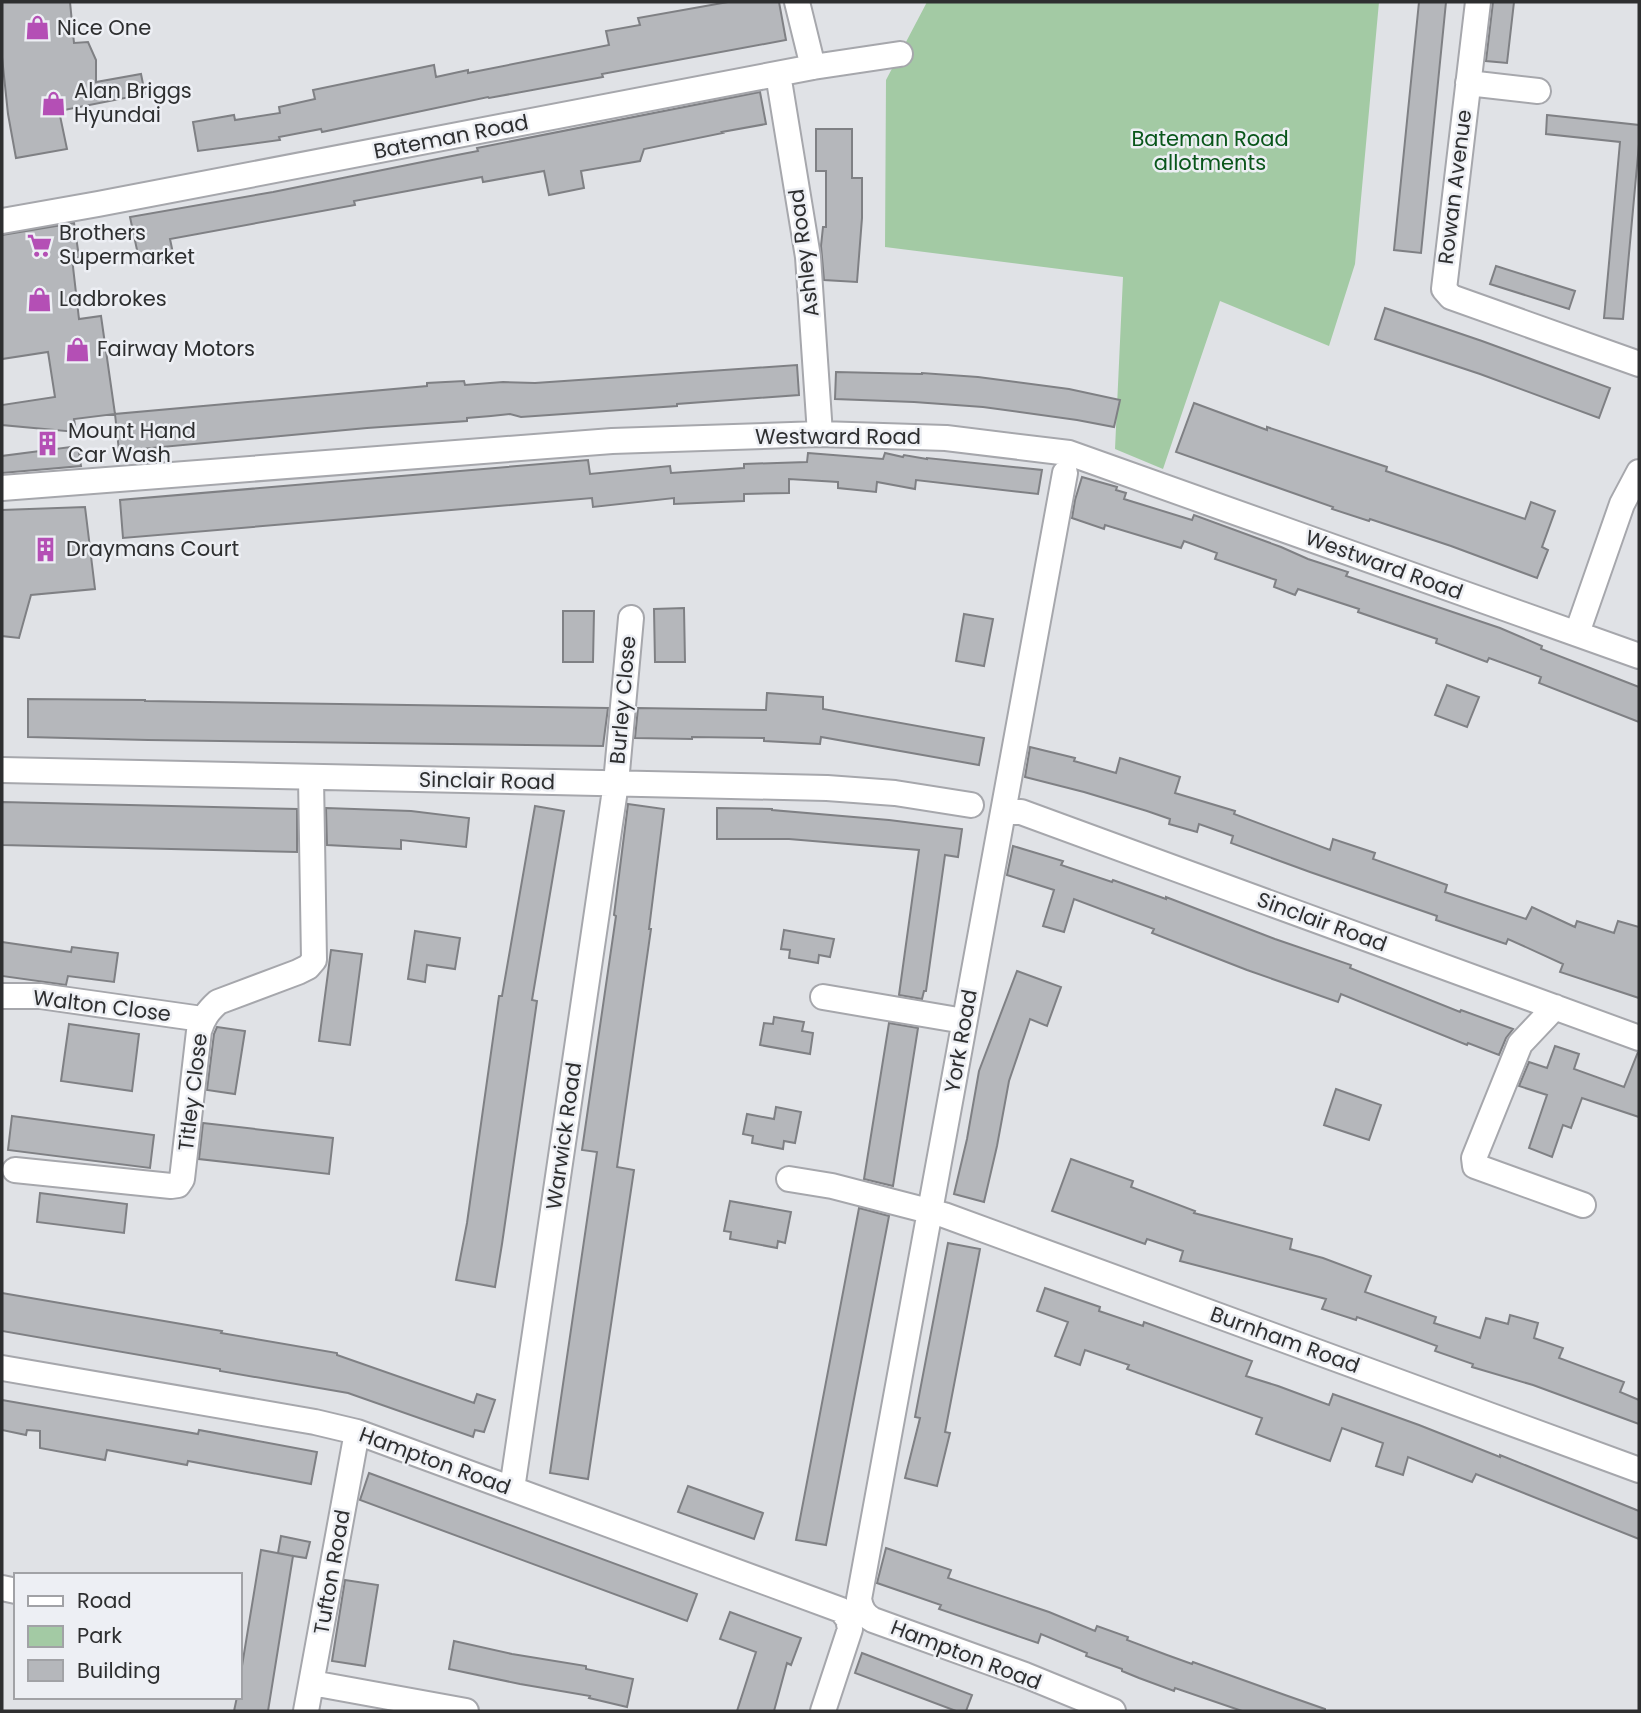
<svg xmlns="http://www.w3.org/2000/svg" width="1641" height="1713" viewBox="0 0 1641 1713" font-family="Poppins,sans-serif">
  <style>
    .green { fill: #a3caa4 }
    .building { fill: #b5b7bb; stroke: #7f8084; stroke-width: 2 }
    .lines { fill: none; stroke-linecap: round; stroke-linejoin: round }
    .street-casing { stroke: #a6a7ac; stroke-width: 28 }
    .street { stroke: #fff; stroke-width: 24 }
    .labels { text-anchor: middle; stroke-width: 5; stroke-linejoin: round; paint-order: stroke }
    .poi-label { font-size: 21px; fill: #2e2f30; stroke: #edeff4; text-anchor: start }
    .street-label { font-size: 21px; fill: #2e2f30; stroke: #edeff4 }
    .park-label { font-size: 21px; fill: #09561a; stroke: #edeff4 }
  </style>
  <rect width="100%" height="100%" fill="#e0e2e6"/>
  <path class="green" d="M927 2H1379L1355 264 1329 346 1220 301 1163 469 1115 449 1123 277 885 247 886 80Z"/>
  <path class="building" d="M2 2H70L74 43 88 42 96 60V82L141 74 145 94 59 111 67 149 16 158 8 114 2 57Z
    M728 2H779L786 40 602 74 603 77 489 98 488 97 322 132 321 129 279 137 280 140 198 151 193 122 234 115 235 120 280 113 279 107 315 99 313 90 434 65 436 77 468 70V73L609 45 606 31 640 25 638 18Z
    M1419 2H1446L1421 253 1394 250Z
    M1493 2H1514L1507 63 1486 61Z
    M760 92 766 124 722 132 723 133 644 149 640 161 581 171 584 188 549 195 544 171 483 182 482 177 354 201 355 205 170 239 174 258 140 264 130 217 273 192 457 155 478 151 477 148Z
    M1547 115 1639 125V144L1623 319 1604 318 1620 142 1546 134Z
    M816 129H852V178H862V218L857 282 824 280 821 246 823 227H826V171H816Z
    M74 223 79 257 72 258 79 319 101 316 115 414 74 419 76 432 2 425V405L55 397 48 352 2 359V235Z
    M1496 266 1575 291 1569 309 1490 284Z
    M1385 308 1482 341 1610 388 1599 418 1480 374 1375 339Z
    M797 365 799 395 677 404V406L649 408 521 417 510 414 491 416 467 418V421L367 428 119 451 115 414 427 386V383L464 381 465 385 503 382 535 383Z
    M836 372 922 374V373L978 377 1069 389 1120 400 1114 427 1077 420 983 407 914 402 835 399Z
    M1194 403 1267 430V427L1387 467 1386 471 1525 519 1531 502 1555 511 1542 547 1548 550 1537 578 1451 546 1370 519 1369 521 1332 509 1333 507 1176 452Z
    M78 446 81 466 2 473V456Z
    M808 453 883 459 885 453 903 457 904 455 927 459V458L1042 470 1038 494 916 480 915 489 877 482 876 492 838 488V482L789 479V493L744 494V501L674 504V498L593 507 592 498 123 538 120 500 588 460 590 474 670 466 671 473 744 468V464L807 462Z
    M1082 477 1117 487 1116 490 1126 493 1124 499 1192 520 1194 515 1281 547 1308 559 1348 572 1346 576 1500 628 1542 646 1541 649 1639 687V722L1539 683 1541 677 1489 658 1487 662 1436 643 1437 639 1358 612 1359 609 1298 589 1295 595 1274 587 1276 580 1215 559 1217 553 1184 541 1181 548 1105 525 1104 529 1072 518 1075 500Z
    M85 507 95 589 31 595 19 638 2 636V510Z
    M684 608 685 662H655L654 609Z
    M563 611H594L593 662H563Z
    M964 614 993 619 984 666 956 661Z
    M1447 685 1479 697 1467 727 1435 715Z
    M767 693 823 697V709L984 738 979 765 821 737 820 744 764 741V738L692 737V739L635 738 638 708 766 710Z
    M28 699 145 700V701L608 708 603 746 148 740 28 737Z
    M1030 747 1075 758 1074 761 1116 773 1120 758 1180 777 1175 793 1235 811 1234 814 1330 850 1333 839 1375 853 1373 859 1447 885 1445 892 1526 919 1532 907 1575 927 1577 921 1614 933 1618 921 1639 927V998L1560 972 1563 964 1508 939 1506 944 1436 920 1437 916 1310 872 1231 843 1233 836 1199 824 1197 832 1169 824 1170 819 1147 811 1084 792 1025 777Z
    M2 802 297 809V852L2 845Z
    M628 804 664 809 649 929H651L617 1167 634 1170 588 1479 550 1473 597 1152 582 1150 616 916 614 915Z
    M535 806 564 811 532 1000 537 1001 502 1244 495 1287 456 1280 467 1223 499 996H502Z
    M326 808 411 811 469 818 466 847 401 840V849L327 845Z
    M717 808 772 809V810L889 820 962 829 958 857 945 855 926 991H924L922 999 899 995 919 850 789 839H717Z
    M1013 846 1063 861 1061 865 1112 882 1113 880 1166 899V897L1275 939 1351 965 1350 968 1460 1012 1461 1010 1513 1029 1506 1038 1499 1055 1468 1043 1467 1045 1341 994 1338 1002 1247 970 1152 933 1154 929 1074 899 1064 932 1043 926 1054 890 1007 875Z
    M784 930 834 939 830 957 819 955 818 963 789 958 790 950 781 949Z
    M415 931 460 938 455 969 427 965 425 982 408 979Z
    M2 942 71 952 72 947 118 953 114 982 68 976 66 985 2 976Z
    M331 950 362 954 350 1045 319 1041Z
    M1017 971 1061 987 1047 1026 1030 1019 1009 1081 997 1146 984 1202 954 1194 967 1139 979 1071Z
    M774 1017 804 1022 802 1031 813 1033 810 1054 760 1045 764 1023 773 1024Z
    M889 1023 918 1028 893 1186 864 1179Z
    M69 1024 139 1034 132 1091 61 1081Z
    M217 1027 245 1031 235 1094 207 1090 214 1034Z
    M1555 1046 1579 1054 1574 1069 1624 1087 1638 1052 1639 1053V1117L1582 1098 1571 1128 1563 1125 1552 1157 1529 1148 1547 1095 1519 1086 1529 1062 1547 1068Z
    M1336 1089 1381 1105 1369 1140 1324 1125Z
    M776 1107 801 1112 795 1143 784 1141 783 1149 752 1143 753 1136 743 1134 747 1114 774 1119Z
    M12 1116 154 1135 150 1168 8 1150Z
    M203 1123 333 1138 329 1174 199 1159Z
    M1071 1159 1133 1181 1131 1187 1195 1211 1194 1213 1292 1239 1290 1249 1323 1258 1371 1276 1365 1292 1436 1317 1434 1323 1480 1338 1486 1318 1508 1324 1510 1315 1538 1323 1534 1338 1563 1348 1559 1358 1624 1382 1620 1392 1639 1400V1424L1533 1385 1472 1367 1473 1364 1435 1351 1437 1346 1407 1335 1357 1317 1356 1320 1322 1309 1326 1299 1180 1261 1183 1251 1147 1239 1145 1244 1052 1211Z
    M40 1193 127 1204 124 1233 37 1222Z
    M730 1201 791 1212 785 1243 778 1241 777 1248 730 1239 731 1232 724 1231Z
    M859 1208 889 1216 826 1545 796 1540Z
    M948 1243 980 1249 945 1432 950 1433 937 1486 905 1478 920 1418 915 1417Z
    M1045 1288 1100 1307 1099 1311 1143 1326 1144 1322 1252 1361 1246 1376 1278 1386 1329 1405 1333 1394 1419 1425 1500 1457V1455L1639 1511V1539L1476 1474 1472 1482 1408 1457 1403 1475 1376 1466 1383 1443 1342 1428 1330 1461 1256 1434 1262 1418 1127 1369 1129 1365 1085 1350 1080 1365 1055 1356 1068 1322 1037 1311Z
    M2 1293 222 1331 221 1333 337 1353V1355L474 1403 477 1394 495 1400 484 1432 475 1430 473 1437 348 1393 220 1371V1369L2 1331Z
    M2 1400 198 1434 199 1430 317 1452 311 1484 188 1461 187 1465 107 1450 105 1460 40 1448V1431L27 1430 26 1435 2 1430Z
    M369 1473 697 1594 687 1621 360 1500Z
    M688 1486 763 1513 754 1539 678 1512Z
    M281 1536 310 1542 306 1558 293 1556 268 1711H234L237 1697H240V1678L261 1550 293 1556 278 1553Z
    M886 1548 951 1570 948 1578 1049 1612 1095 1631 1097 1626 1128 1637 1127 1640 1167 1655 1192 1664 1193 1662 1285 1695 1325 1709V1711H1242L1175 1688 1174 1691 1139 1678 1122 1671V1669L1086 1656 1087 1653 1041 1634 1038 1643 939 1609 941 1605 877 1583Z
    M345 1580 378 1585 365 1666 332 1661Z
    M730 1612 801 1638 791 1665 787 1663 774 1711H737L756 1652 720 1639Z
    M454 1641 512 1654 586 1666V1669L633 1679 627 1707 589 1698 590 1696 520 1684 449 1669Z
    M862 1653 972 1695 966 1711H956L855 1673Z"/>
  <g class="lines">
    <defs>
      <path id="street" d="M797 2 813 67
        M1478 2 1444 289 1451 297 1639 364
        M778 74 808 257 820 434
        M1468 83 1538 91
        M2 221 98 204 813 67 900 54
        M1065 473 859 1599C861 1609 864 1615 873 1620L1025 1675 1113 1711
        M2 488 612 441 820 434 946 438 1069 453 1639 656
        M1577 633 1622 504 1639 472
        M2 770 827 788 895 793 971 805
        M1004 812H1021C1227 887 1433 964 1639 1038
        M2 996H40L202 1019
        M823 997 964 1021
        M1555 1007 1520 1044 1474 1158 1475 1166 1583 1205
        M15 1170 171 1186 178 1185 182 1179 199 1031C203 1018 208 1011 218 1002L298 972 308 967 314 960 311 778
        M789 1179 832 1186 944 1215 1639 1470
        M2 1368 315 1422 357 1432 841 1610 848 1619 850 1629 823 1711
        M512 1489 616 783 631 618
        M2 1588 16 1591
        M312 1683 466 1711
        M306 1711 357 1432"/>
    </defs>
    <use href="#street" class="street-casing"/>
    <use href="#street" class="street"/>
  </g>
  <defs>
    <symbol id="shop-bare" viewBox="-9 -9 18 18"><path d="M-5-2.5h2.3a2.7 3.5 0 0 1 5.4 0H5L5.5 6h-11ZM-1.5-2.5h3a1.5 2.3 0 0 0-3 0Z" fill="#b44fb5" stroke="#edeff4" stroke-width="2.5" paint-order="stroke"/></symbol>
    <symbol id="supermarket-bare" viewBox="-9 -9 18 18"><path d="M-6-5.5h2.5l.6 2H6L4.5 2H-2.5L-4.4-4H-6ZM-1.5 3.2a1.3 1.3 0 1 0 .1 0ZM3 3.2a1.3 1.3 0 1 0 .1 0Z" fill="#b44fb5" stroke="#edeff4" stroke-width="2.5" paint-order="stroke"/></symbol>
    <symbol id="building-bare" viewBox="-9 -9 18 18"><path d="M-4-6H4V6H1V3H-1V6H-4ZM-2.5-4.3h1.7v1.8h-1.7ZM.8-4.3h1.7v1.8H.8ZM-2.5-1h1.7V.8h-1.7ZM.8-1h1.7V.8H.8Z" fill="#b44fb5" stroke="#edeff4" stroke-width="2.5" paint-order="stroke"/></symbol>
  </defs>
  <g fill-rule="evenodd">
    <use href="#shop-bare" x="20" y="10" width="35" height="35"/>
    <use href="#shop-bare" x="36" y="86" width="35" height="35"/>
    <use href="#supermarket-bare" x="22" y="228" width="35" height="35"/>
    <use href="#shop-bare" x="22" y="282" width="35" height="35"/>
    <use href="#shop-bare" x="60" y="332" width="35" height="35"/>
    <use href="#building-bare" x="30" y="426" width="35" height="35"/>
    <use href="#building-bare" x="28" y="532" width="35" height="35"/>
  </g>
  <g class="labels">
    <g class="poi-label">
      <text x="57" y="35">Nice One</text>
      <text x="74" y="98">Alan Briggs<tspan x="74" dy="24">Hyundai</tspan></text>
      <text x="59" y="240">Brothers<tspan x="59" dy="24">Supermarket</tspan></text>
      <text x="59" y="306">Ladbrokes</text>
      <text x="97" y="356">Fairway Motors</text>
      <text x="68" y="438">Mount Hand<tspan x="68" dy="24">Car Wash</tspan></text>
      <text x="66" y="556">Draymans Court</text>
    </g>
    <g class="street-label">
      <text transform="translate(451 137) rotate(-11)" y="7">Bateman Road</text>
      <text transform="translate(1455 187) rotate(-83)" y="7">Rowan Avenue</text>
      <text transform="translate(804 253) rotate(-97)" y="7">Ashley Road</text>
      <text x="838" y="444">Westward Road</text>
      <text transform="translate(1384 565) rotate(20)" y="7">Westward Road</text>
      <text transform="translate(623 700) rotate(-85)" y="7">Burley Close</text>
      <text transform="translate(487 781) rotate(1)" y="7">Sinclair Road</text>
      <text transform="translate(1322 922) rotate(20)" y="7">Sinclair Road</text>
      <text transform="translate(102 1006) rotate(7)" y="7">Walton Close</text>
      <text transform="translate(961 1041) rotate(-80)" y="7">York Road</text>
      <text transform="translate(193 1092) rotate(-83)" y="7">Titley Close</text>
      <text transform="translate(564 1136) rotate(-82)" y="7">Warwick Road</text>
      <text transform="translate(1285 1340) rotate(20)" y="7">Burnham Road</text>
      <text transform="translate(435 1461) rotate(20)" y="7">Hampton Road</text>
      <text transform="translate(332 1572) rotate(-80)" y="7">Tufton Road</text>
      <text transform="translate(966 1655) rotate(21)" y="7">Hampton Road</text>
    </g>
    <g class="park-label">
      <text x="1210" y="146">Bateman Road<tspan x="1210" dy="24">allotments</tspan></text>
    </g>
  </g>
  <rect width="1641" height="1713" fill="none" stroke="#2e2f30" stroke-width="7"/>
  <rect x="14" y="1573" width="228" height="126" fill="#edeff4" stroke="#a1a2a6" stroke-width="2"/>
  <rect x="28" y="1596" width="35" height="10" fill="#ffffff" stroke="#a1a2a6" stroke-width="2"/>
  <text x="77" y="1608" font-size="21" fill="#2e2f30">Road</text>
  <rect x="28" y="1626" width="35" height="21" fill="#a3caa4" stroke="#a1a2a6" stroke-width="2"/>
  <text x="77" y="1643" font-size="21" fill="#2e2f30">Park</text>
  <rect x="28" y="1660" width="35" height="21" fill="#b5b7bb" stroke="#a1a2a6" stroke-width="2"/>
  <text x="77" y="1678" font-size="21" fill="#2e2f30">Building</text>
</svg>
